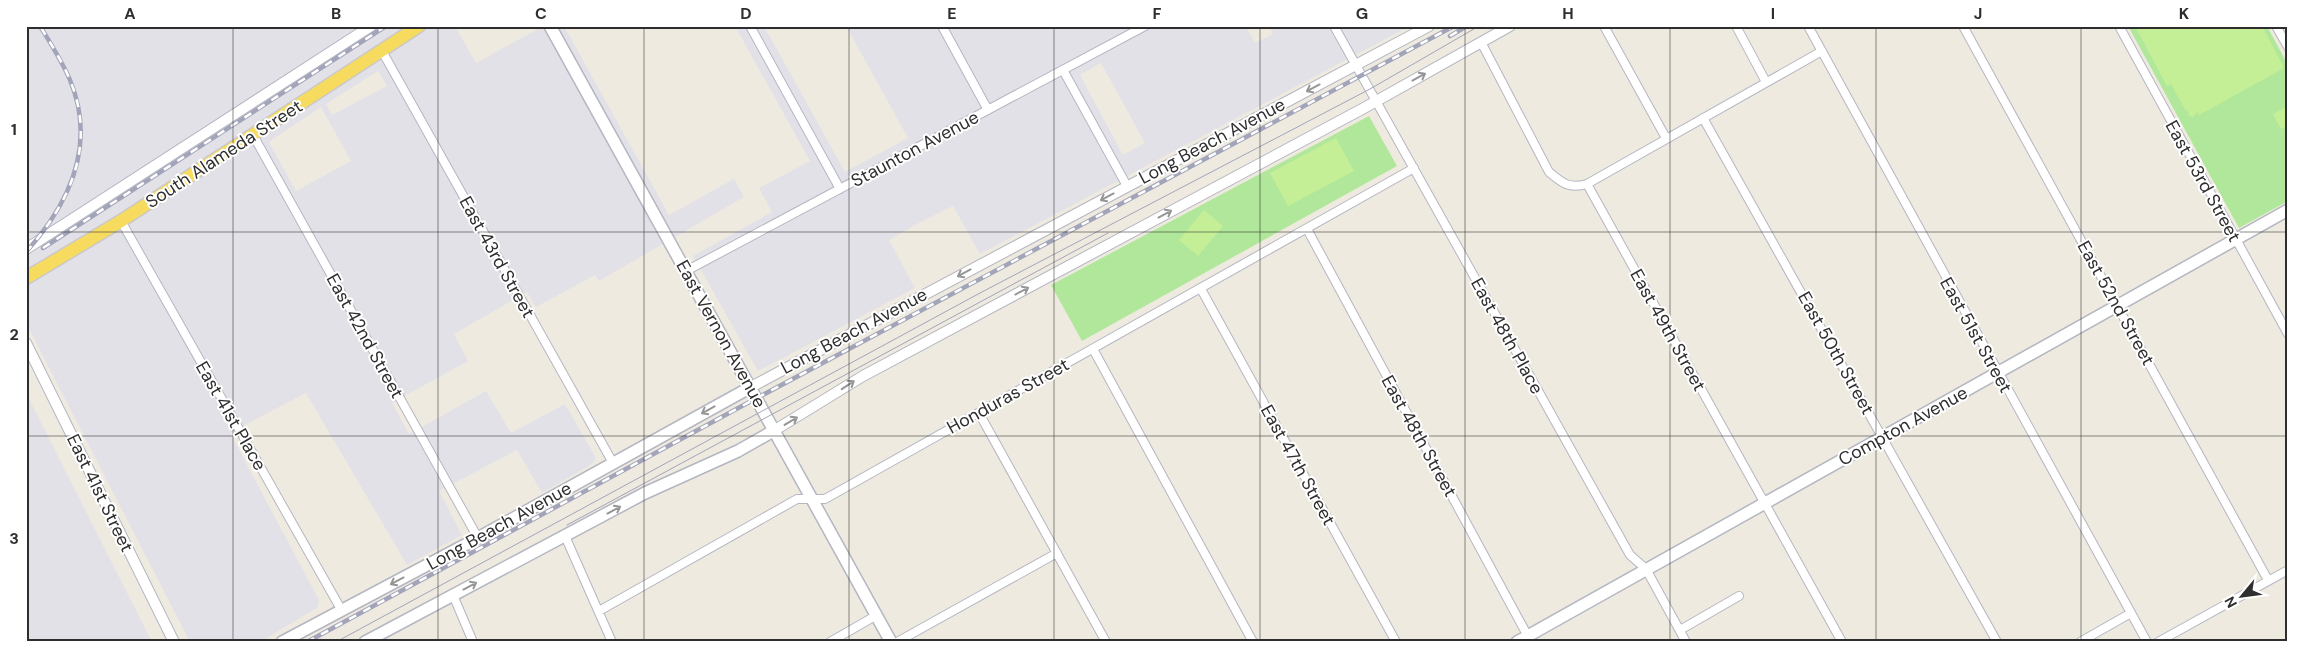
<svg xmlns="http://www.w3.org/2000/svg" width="2314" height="668" viewBox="0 0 2314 668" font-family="'DM Sans',sans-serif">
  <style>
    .industrial { fill: #e3e1e8; fill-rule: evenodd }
    .green { fill: #b1e79b }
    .pitch { fill: #c5ef97 }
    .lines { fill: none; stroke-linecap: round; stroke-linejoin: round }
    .minor-casing { stroke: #b4b6c1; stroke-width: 10 }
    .tertiary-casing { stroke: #b4b6c1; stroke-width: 12 }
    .secondary-casing { stroke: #b4b6c1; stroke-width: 14 }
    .primary-casing { stroke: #c9c9c9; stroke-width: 15 }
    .minor { stroke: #fff; stroke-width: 8 }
    .tertiary { stroke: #fff; stroke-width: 10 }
    .secondary { stroke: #fff; stroke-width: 11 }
    .primary { stroke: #f7db5e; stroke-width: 12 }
    .tram { stroke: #a2a4b9; stroke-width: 1 }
    .rail-casing { stroke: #a2a4b9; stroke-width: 4.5 }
    .rail { stroke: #fff; stroke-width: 2.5; stroke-dasharray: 8; stroke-linecap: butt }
    .oneway { stroke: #969696 }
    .grid { fill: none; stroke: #2e2e2e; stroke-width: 1; stroke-opacity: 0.55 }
    .labels { text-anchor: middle; stroke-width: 4; stroke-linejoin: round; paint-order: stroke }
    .street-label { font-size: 18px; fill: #2e2e2e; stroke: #fff }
    .neatline { fill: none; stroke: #2e2e2e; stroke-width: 2 }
    .grid-label { font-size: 16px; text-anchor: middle; font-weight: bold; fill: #2e2e2e }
  </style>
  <rect width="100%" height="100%" fill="#efeae0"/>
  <path class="industrial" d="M26 26H455L476 63 538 29 537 26H564L669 215 734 179 744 197 599 281 595 275 536 307 527 292 454 334 468 361 392 403 409 434 486 391 511 433 565 404 595 456V460L592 464 542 493 517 450 439 491 462 535 407 565 306 393 230 433 319 600 317 608 260 642H190L26 323ZM378 71 387 86 332 115 326 104ZM321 107 351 161 296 191 269 142Z
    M735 26H764L845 172 908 138 846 26H1246L1255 43 1273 34 1269 26H1410L980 254 953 206 915 225 889 240 915 288 758 371 693 256 772 212 759 188 810 161ZM1101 63 1145 143 1123 155 1080 75Z
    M26 393 152 642H26Z"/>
  <path class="green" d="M2128 26H2267L2288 65V201L2239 228Z
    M1369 116 1397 166 1082 341 1051 285Z"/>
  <path class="pitch" d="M2135 26H2262L2284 68 2199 115 2197 112 2193 117 2189 116 2188 110 2186 111 2171 84 2167 86Z
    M2288 106V125L2281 129 2273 114Z
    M1336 138 1354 171 1288 206 1270 173Z
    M1204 210 1223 226 1198 256 1179 240Z"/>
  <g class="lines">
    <defs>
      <path id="minor" d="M750 26 840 189
        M942 26 988 110
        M1334 26 1630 555 1646 569 1686 642
        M1604 26 1666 138
        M1736 26 1766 82
        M1808 26 2147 642
        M1963 26 2268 580
        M2119 26 2288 334
        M2276 26 2288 47
        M1481 42 1549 172C1562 183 1569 189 1587 184L1842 642
        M382 51 613 463
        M1063 70 1127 186
        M1703 118 1997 642
        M253 135 478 538
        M1587 184 1822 51
        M121 221 342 611
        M1307 229 1531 642
        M686 271 1145 26
        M1201 289 1396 642
        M1093 349 1253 642
        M979 413 1106 642
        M565 536 612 642
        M453 595 473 642
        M599 611 797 499H825L1414 168
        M1680 630 1739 596
        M830 642 877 615
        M897 642 1057 553
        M2080 642 2131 613
        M2158 642 2288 570"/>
      <path id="tertiary" d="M26 249 371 26
        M26 343 174 642
        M751 387 1429 26
        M775 430 863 376 1364 108 1510 26"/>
      <path id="secondary" d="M550 26 891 642
        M282 642 478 538 751 387
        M365 642 645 493 738 451 775 430
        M1517 642 2288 210"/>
      <path id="primary" d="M26 278 121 221 419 26"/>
    </defs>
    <use href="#minor" class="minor-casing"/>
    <use href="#tertiary" class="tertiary-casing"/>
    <use href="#secondary" class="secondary-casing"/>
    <use href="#primary" class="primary-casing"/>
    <use href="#minor" class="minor"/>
    <use href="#tertiary" class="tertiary"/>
    <use href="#secondary" class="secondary"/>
    <use href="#primary" class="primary"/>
    <path class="tram" d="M567 525 1108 233
      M336 642 980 293 1370 89 1479 26"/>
    <defs>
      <path id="rail" d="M1450 36 1467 26
        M43 248 386 26
        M26 252C70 203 97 145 70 80 62 61 51 44 40 26
        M307 642 742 406 1454 26"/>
    </defs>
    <use href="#rail" class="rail-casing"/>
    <use href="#rail" class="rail"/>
  </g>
  <defs><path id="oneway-shaft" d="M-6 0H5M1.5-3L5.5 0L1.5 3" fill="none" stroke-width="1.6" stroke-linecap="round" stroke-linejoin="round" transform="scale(1.25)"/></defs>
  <g class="oneway">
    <use href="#oneway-shaft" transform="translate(1419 77) rotate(-29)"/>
    <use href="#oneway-shaft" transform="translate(1313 88) rotate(152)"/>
    <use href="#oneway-shaft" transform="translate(1107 197) rotate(152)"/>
    <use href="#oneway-shaft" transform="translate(1165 214) rotate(-28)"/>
    <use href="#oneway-shaft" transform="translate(964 273) rotate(152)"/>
    <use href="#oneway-shaft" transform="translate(1022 291) rotate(-28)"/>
    <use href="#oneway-shaft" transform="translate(848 385) rotate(-33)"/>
    <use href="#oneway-shaft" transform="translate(708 410) rotate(151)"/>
    <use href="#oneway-shaft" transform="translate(791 421) rotate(-31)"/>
    <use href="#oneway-shaft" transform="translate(614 510) rotate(-28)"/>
    <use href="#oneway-shaft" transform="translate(397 581) rotate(152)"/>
    <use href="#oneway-shaft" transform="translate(470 586) rotate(-28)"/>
  </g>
  <path class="grid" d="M233 26V642M438 26V642M644 26V642M849 26V642M1054 26V642M1260 26V642M1465 26V642M1670 26V642M1876 26V642M2081 26V642M26 232H2288M26 436H2288"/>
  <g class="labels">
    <g class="street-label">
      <text transform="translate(1212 141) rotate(-28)" y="6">Long Beach Avenue</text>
      <text transform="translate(915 149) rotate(-28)" y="6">Staunton Avenue</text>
      <text transform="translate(224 154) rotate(-33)" y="6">South Alameda Street</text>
      <text transform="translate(2203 181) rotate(61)" y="6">East 53rd Street</text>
      <text transform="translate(497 257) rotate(61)" y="6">East 43rd Street</text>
      <text transform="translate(2116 303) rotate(61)" y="6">East 52nd Street</text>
      <text transform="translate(1668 330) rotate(61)" y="6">East 49th Street</text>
      <text transform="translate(854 331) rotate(-28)" y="6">Long Beach Avenue</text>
      <text transform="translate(721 334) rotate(61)" y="6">East Vernon Avenue</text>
      <text transform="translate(1976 335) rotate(61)" y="6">East 51st Street</text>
      <text transform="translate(365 336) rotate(61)" y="6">East 42nd Street</text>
      <text transform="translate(1507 336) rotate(61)" y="6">East 48th Place</text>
      <text transform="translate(1836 353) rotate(61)" y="6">East 50th Street</text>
      <text transform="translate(1008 396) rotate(-29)" y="6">Honduras Street</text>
      <text transform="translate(231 416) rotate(60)" y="6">East 41st Place</text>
      <text transform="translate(1903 426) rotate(-29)" y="6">Compton Avenue</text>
      <text transform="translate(1419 436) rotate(61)" y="6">East 48th Street</text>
      <text transform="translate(1298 465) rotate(61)" y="6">East 47th Street</text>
      <text transform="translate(100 493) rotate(64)" y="6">East 41st Street</text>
      <text transform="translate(499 526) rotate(-29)" y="6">Long Beach Avenue</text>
    </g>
  </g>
  <rect width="2314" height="668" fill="none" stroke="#ffffff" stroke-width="55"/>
  <g transform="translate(2242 596) rotate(241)" stroke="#ffffff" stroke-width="4" paint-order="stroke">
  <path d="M0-4L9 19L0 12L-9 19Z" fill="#2e2e2e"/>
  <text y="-8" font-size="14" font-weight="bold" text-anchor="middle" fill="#2e2e2e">N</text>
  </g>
  <rect x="28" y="28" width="2258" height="612" class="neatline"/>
  <g class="grid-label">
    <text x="130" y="19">A</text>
    <text x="336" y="19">B</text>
    <text x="541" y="19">C</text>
    <text x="746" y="19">D</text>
    <text x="952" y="19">E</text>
    <text x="1157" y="19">F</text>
    <text x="1362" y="19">G</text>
    <text x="1568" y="19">H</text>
    <text x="1773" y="19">I</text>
    <text x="1978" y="19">J</text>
    <text x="2184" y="19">K</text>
    <text x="14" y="135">1</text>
    <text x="14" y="340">2</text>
    <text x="14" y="544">3</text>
  </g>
</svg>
